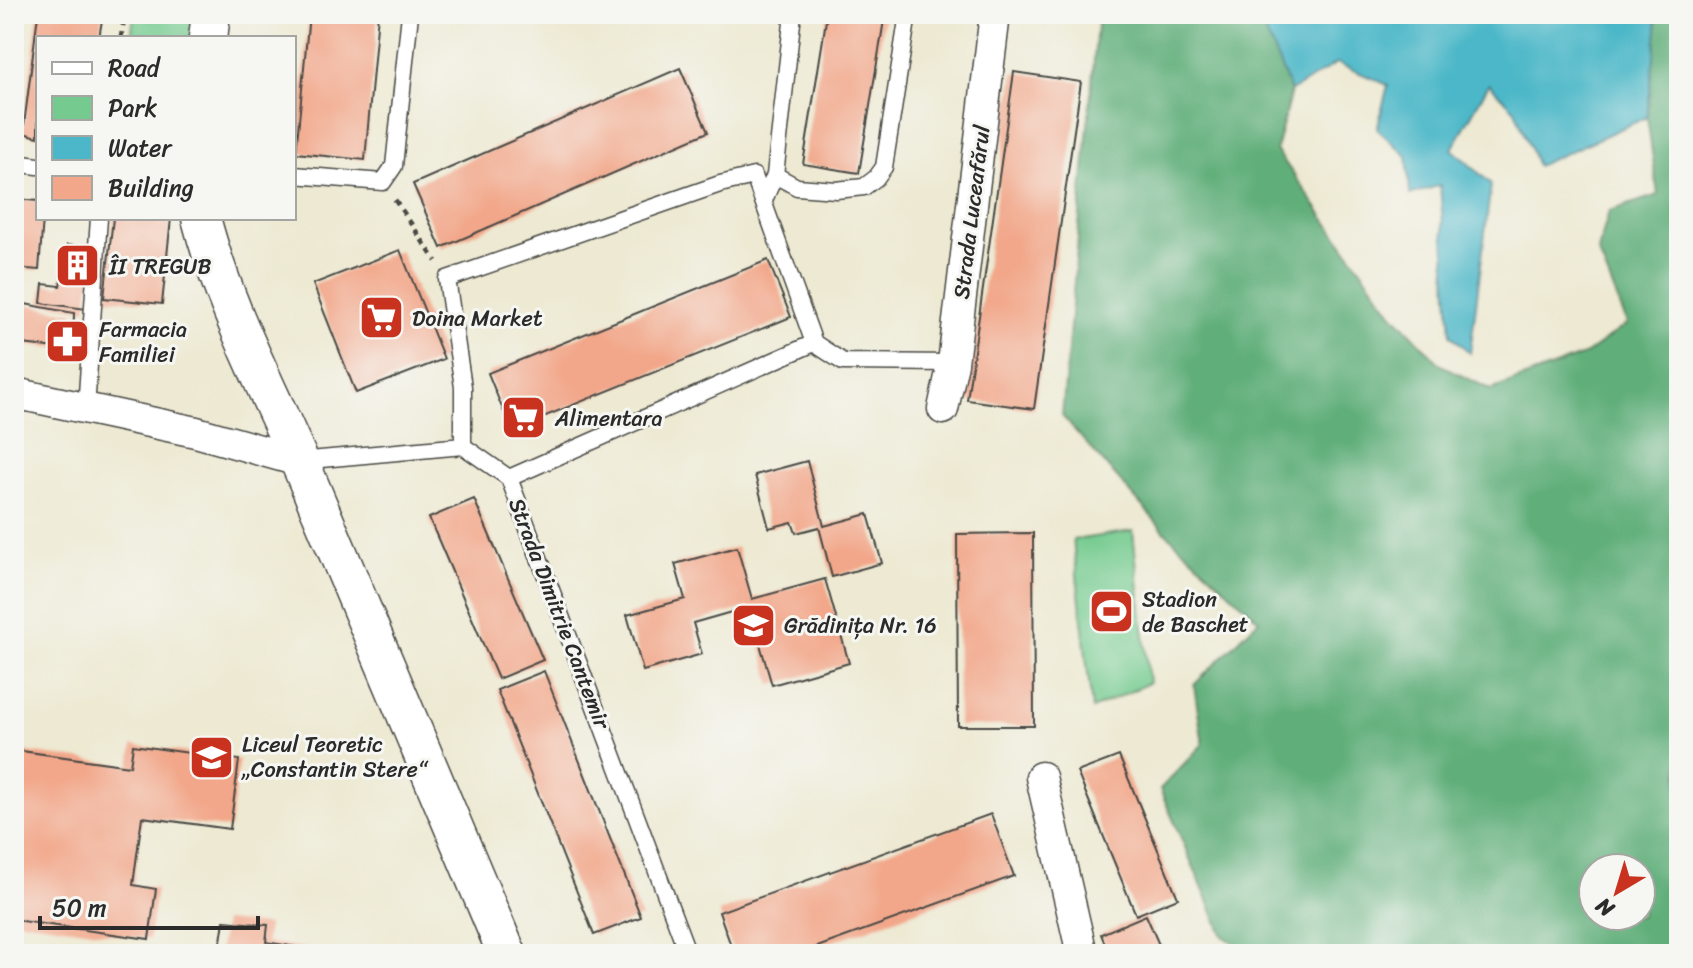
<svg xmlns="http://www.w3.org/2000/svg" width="1693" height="968" viewBox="0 0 1693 968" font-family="Sriracha,sans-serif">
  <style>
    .green { fill: #75cb8f; stroke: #507b5d; stroke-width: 2 }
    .forest { fill: #60af7a; stroke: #466d52; stroke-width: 2; fill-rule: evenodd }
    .water { fill: #4cb7c8; stroke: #3c717a; stroke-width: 2 }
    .building { fill: #f2a78a }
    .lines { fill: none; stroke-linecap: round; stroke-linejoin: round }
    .service-casing { stroke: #484844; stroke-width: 19 }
    .minor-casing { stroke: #484844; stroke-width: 33 }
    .tertiary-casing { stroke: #484844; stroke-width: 41 }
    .path { stroke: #484844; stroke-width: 5; stroke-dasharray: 6 6; stroke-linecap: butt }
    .service { stroke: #fff; stroke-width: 16 }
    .minor { stroke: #fff; stroke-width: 30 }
    .tertiary { stroke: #fff; stroke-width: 38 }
    .labels { text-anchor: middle; stroke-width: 6; stroke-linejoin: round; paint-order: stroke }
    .street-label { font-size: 22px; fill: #2b2b2b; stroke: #f6f6f2 }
    .poi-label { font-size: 22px; fill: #2b2b2b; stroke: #f6f6f2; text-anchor: start }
  </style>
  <rect width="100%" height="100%" fill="#f6f6f2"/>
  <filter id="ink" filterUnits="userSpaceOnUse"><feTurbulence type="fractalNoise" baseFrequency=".0125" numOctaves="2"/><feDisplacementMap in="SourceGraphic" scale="16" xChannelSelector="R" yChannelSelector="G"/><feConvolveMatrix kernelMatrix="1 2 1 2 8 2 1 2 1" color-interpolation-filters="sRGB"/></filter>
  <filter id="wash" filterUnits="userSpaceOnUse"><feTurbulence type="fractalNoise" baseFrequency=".006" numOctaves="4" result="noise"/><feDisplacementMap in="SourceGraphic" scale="32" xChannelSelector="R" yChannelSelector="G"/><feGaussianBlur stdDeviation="1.8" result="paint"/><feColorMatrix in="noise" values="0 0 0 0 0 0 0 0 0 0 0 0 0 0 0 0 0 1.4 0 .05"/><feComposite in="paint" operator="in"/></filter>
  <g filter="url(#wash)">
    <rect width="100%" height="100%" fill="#ede9d2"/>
    <path class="green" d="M134 14H195L191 38H131Z
      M1133 531 1149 683 1092 709 1073 540Z"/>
    <path class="forest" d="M1098 14H1258L1291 91 1276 150 1393 314 1441 365 1491 390 1586 354 1627 324 1598 251 1609 211 1658 195 1647 117 1657 30 1655 14H1679V954H1253L1223 936 1160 789 1203 744 1194 685 1259 620 1167 534 1062 416ZM1593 868H1641V916H1593Z"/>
    <path class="water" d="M1258 14H1655L1657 30 1647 117 1537 166 1515 110 1489 84 1452 149 1491 184 1470 353 1451 335 1440 185 1410 195 1407 156 1377 129 1388 85 1337 63 1291 91Z"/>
    <g id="blocks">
      <path class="building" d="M38 14H103L99 38H38V137L23 133Z
        M309 14H378L365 160 296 153Z
        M827 14H885L859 173 803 164Z
        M680 68 708 132 441 248 413 184Z
        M1014 72 1081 82 1034 409 967 400Z
        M14 199 38 201V218H43L39 270 14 268Z
        M113 218H171L162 304 104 298Z
        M67 245 95 248 86 309 41 303 43 284 60 286Z
        M400 250 444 359 356 393 313 284Z
        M768 260 791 317 511 430 488 373Z
        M14 302 74 313 73 350 14 343Z
        M807 461 824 526 868 514 882 563 832 577 819 527 796 533 792 522 769 528 755 475Z
        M474 499 543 660 498 679 429 518Z
        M1033 533 1034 726H958L957 534Z
        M737 547 752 599 825 579 849 663 772 685 749 607 693 623 702 654 643 671 627 615 685 599 675 564Z
        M544 671 641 917 594 935 497 690Z
        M133 745 239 760 230 829 142 817 133 885 156 889 149 939 14 920V750L130 766Z
        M1119 756 1178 898 1136 915 1077 772Z
        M991 814 1014 876 798 954H734L719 912Z
        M1146 915 1163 954H1109L1101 934Z
        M224 921 268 925 266 942 338 954H219Z"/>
    </g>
  </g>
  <g filter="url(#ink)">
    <use href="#blocks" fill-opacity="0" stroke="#484844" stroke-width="2"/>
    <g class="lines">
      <defs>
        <path id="service" d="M14 163 38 166
          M294 175 383 182 394 166 410 14
          M775 175 797 187 836 190 864 187 876 178 884 167 908 14
          M764 200 775 175 793 14
          M86 409 99 218
          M463 446V387L447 279 720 184 754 176 814 343
          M299 461 463 446 509 478 688 954
          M509 478 814 343 843 362 953 363"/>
        <path id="minor" d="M14 393 196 432 299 461
          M943 409 953 363 995 14
          M1041 777 1082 954"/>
        <path id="tertiary" d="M208 38 211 14
          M201 218C224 307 268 388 304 472 372 632 439 793 507 954"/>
      </defs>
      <use href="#service" class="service-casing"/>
      <use href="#minor" class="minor-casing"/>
      <use href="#tertiary" class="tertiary-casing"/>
      <path class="path" d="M121 38 125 14
        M395 200 436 261"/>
      <use href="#service" class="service"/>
      <use href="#minor" class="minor"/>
      <use href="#tertiary" class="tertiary"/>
    </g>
  </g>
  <defs>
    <symbol id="building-square" viewBox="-11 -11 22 22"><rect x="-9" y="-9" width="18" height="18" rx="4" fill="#c8321e" stroke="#f6f6f2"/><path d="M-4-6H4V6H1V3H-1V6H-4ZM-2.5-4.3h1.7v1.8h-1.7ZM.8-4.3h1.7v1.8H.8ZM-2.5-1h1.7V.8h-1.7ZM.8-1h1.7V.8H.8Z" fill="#fff"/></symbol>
    <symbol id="supermarket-square" viewBox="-11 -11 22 22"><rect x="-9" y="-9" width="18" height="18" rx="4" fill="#c8321e" stroke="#f6f6f2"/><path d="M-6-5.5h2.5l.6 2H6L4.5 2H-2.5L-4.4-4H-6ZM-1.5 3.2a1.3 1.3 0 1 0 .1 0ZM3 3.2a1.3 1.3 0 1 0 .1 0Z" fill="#fff"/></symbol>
    <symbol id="pharmacy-square" viewBox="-11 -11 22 22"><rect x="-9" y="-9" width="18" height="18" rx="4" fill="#c8321e" stroke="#f6f6f2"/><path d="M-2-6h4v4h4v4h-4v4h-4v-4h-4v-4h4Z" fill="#fff"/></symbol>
    <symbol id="stadium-square" viewBox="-11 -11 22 22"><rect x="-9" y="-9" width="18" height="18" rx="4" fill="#c8321e" stroke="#f6f6f2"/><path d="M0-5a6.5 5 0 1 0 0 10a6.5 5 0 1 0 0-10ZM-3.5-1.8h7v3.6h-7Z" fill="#fff"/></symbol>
    <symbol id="school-square" viewBox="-11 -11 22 22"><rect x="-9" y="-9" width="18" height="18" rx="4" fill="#c8321e" stroke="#f6f6f2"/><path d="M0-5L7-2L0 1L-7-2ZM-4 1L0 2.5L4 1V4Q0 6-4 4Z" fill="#fff"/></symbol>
  </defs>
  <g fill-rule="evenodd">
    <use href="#building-square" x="52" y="240" width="51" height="51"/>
    <use href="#supermarket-square" x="356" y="292" width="51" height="51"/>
    <use href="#pharmacy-square" x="42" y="316" width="51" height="51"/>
    <use href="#supermarket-square" x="498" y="392" width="51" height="51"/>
    <use href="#stadium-square" x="1086" y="586" width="51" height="51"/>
    <use href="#school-square" x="728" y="600" width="51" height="51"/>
    <use href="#school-square" x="186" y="732" width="51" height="51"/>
  </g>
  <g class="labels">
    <g class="street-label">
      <text transform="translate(971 212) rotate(-83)" y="8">Strada Luceafărul</text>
      <text transform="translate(560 613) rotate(69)" y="8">Strada Dimitrie Cantemir</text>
    </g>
    <g class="poi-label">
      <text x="109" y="274">ÎI TREGUB</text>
      <text x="412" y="326">Doina Market</text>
      <text x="99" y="337">Farmacia<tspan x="99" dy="25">Familiei</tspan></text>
      <text x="555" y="426">Alimentara</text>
      <text x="1142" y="607">Stadion<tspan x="1142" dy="25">de Baschet</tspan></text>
      <text x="784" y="633">Grădinița Nr. 16</text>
      <text x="242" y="752">Liceul Teoretic<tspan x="242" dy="25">„Constantin Stere“</tspan></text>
    </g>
  </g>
  <rect width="1693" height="968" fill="none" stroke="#f6f6f2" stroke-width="48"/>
  <rect x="36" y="36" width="260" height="184" fill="#f6f6f2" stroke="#a5a5a2" stroke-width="2"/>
  <rect x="52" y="62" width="40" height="12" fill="#ffffff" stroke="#a5a5a2" stroke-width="2"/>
  <text x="108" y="76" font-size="24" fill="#2b2b2b">Road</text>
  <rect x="52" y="96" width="40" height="24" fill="#75cb8f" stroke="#a5a5a2" stroke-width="2"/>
  <text x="108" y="116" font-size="24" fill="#2b2b2b">Park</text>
  <rect x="52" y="136" width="40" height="24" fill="#4cb7c8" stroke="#a5a5a2" stroke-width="2"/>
  <text x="108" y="156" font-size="24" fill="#2b2b2b">Water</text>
  <rect x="52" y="176" width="40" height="24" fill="#f2a78a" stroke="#a5a5a2" stroke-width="2"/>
  <text x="108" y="196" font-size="24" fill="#2b2b2b">Building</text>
  <g transform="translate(1617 892) rotate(218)"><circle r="38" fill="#f6f6f2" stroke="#a5a5a2" stroke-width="2"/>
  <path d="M0-6L14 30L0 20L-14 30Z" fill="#c8321e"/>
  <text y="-12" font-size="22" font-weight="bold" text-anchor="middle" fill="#2b2b2b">N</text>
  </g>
  <path d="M40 916v12h218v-12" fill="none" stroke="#2b2b2b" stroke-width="4"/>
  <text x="52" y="916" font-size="24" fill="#2b2b2b" stroke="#f6f6f2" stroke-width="6" paint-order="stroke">50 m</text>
</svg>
